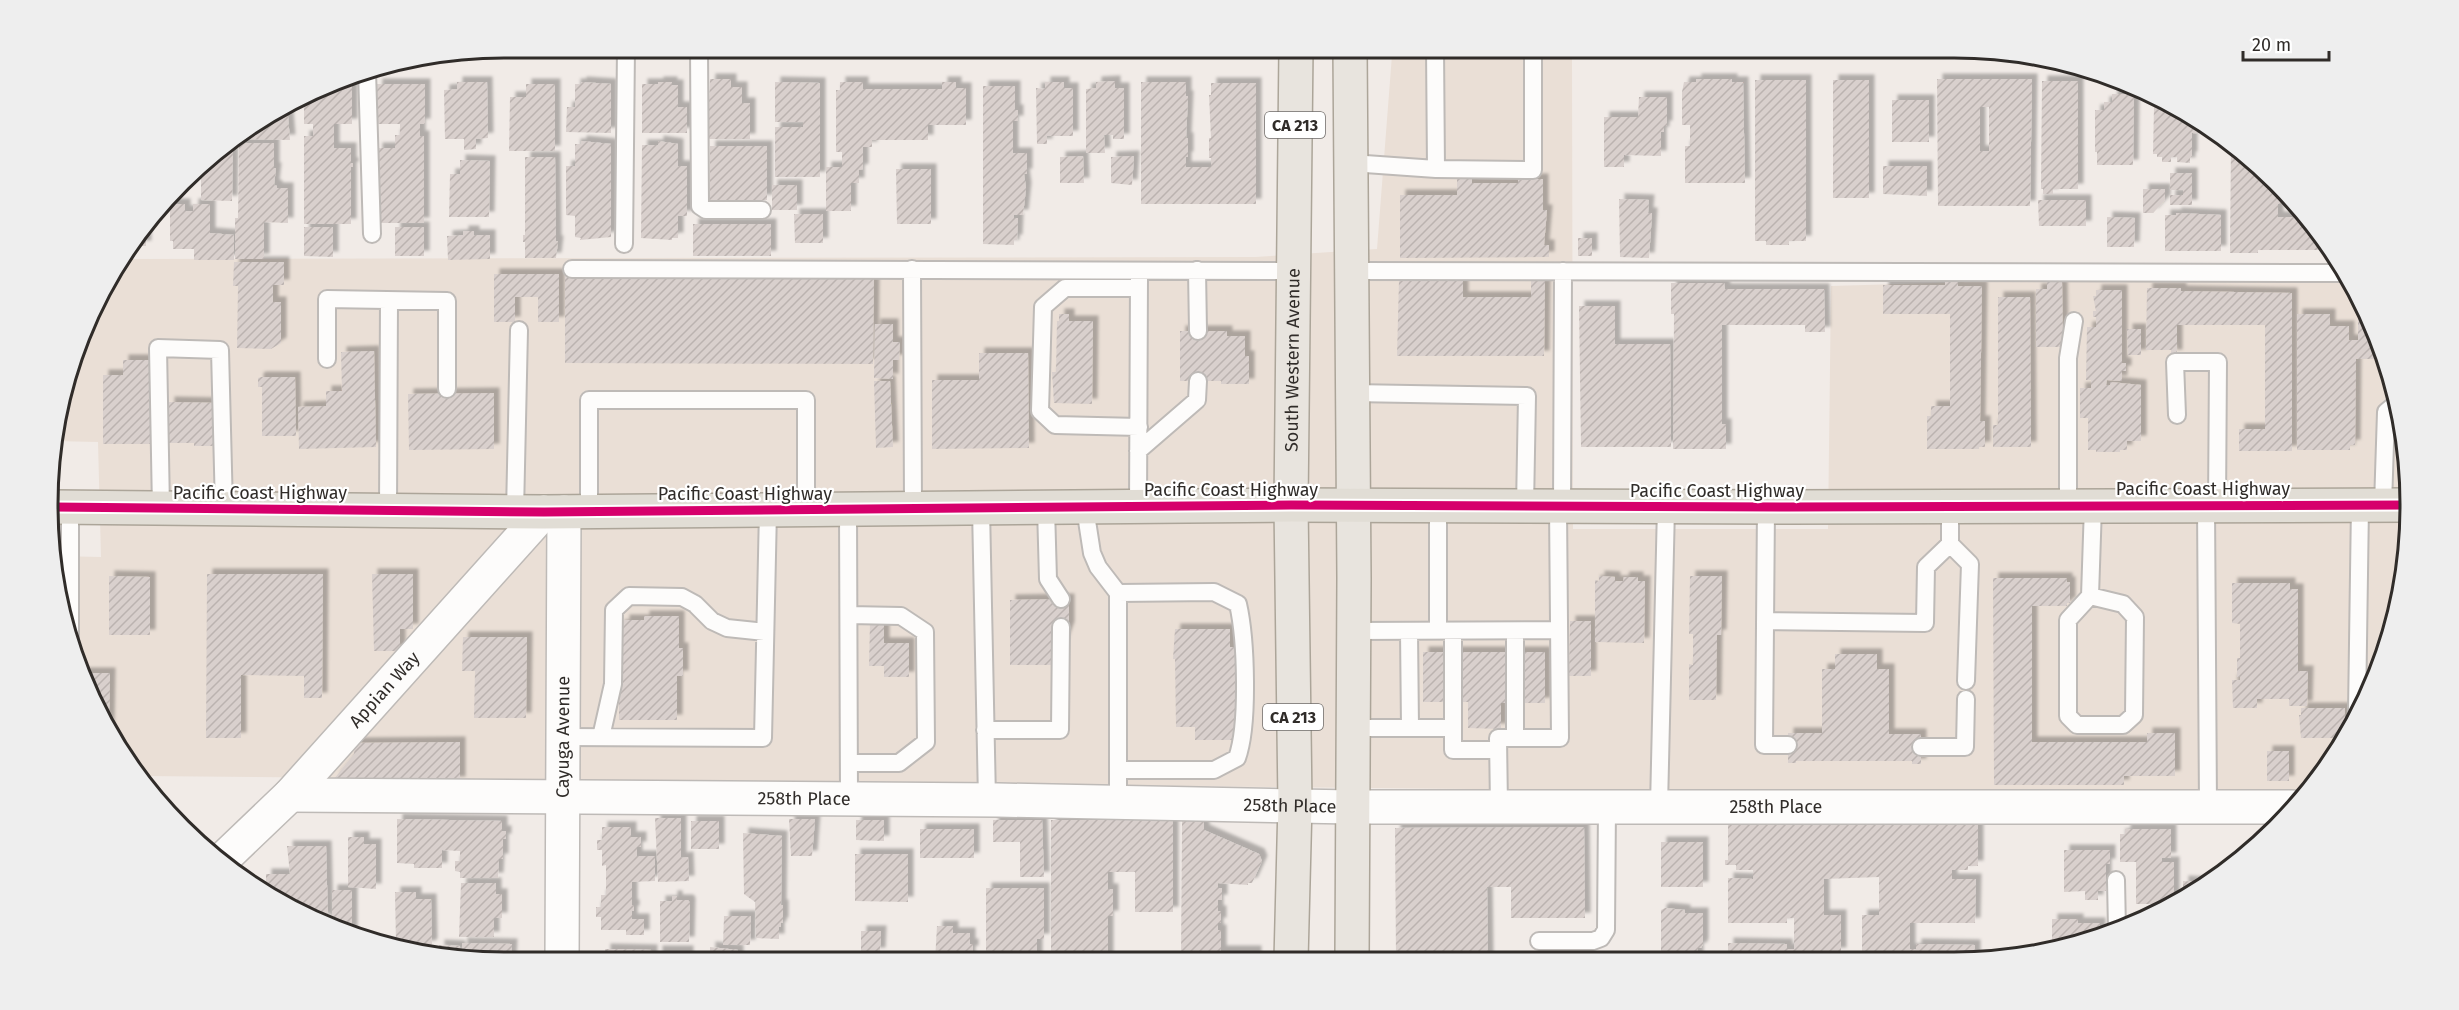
<svg xmlns="http://www.w3.org/2000/svg" width="2459" height="1010" viewBox="0 0 2459 1010" font-family="'Fira Sans',sans-serif">
  <style>
    .built { fill: #eadfd6 }
    .building { fill: url(#building-hatch); fill-rule: evenodd; filter: url(#shadow) }
    .lines { fill: none; stroke-linecap: round; stroke-linejoin: round }
    .service-casing { stroke: #bebab7; stroke-width: 20 }
    .minor-casing { stroke: #bebab7; stroke-width: 36 }
    .primary-casing { stroke: #aca599; stroke-width: 36 }
    .trunk-casing { stroke: #aca599; stroke-width: 36 }
    .service { stroke: #fdfcfb; stroke-width: 16 }
    .minor { stroke: #fdfcfb; stroke-width: 33 }
    .primary { stroke: #e8e4de; stroke-width: 33 }
    .trunk { stroke: #e1ddd5; stroke-width: 33 }
    .cycleway-casing { stroke: #fff; stroke-width: 13 }
    .cycleway { stroke: #d6006c; stroke-width: 9 }
    .labels { text-anchor: middle; stroke-width: 4.5; stroke-linejoin: round; paint-order: stroke }
    .shield { fill: #fff; stroke: #6e6b69; stroke-width: 1.5 }
    .shield-label { font-size: 16px; font-weight: bold; fill: #302c29 }
    .street-label { font-size: 18px; fill: #302c29; stroke: #fff }
    .rim { fill: none; stroke: #302c29; stroke-width: 3 }
  </style>
  <defs>
    <pattern id="building-hatch" width="6" height="6" patternUnits="userSpaceOnUse" patternTransform="scale(1.5)"><rect width="6" height="6" fill="#d9d0cd"/><path d="M-1 1l2-2M0 6l6-6M5 7l2-2" fill="none" stroke="#bbb3b0"/></pattern>
    <filter id="shadow"><feDropShadow dx="5.5" dy="-5.5" stdDeviation="1.5" flood-color="#0004"/></filter>
  </defs>
  <rect width="100%" height="100%" fill="#f1ebe7"/>
  <path class="built" d="M1392 55 1572 59 1573 529H1828L1831 286 2344 271 2364 303 2395 386 2410 475 2407 564 2387 652 2334 759 2301 797 141 776 125 759 83 680 57 594 56 556 101 557 98 442 53 441 72 358 109 277 124 259 1255 257 1377 249Z"/>
  <path class="building" d="M710 79H731V87H742V103H750V139H708L706 102H709Z
    M1696 79H1732V82H1743L1745 183H1685V146H1690V125H1682V92L1684 82H1696Z
    M1937 79H2032L2030 206H1938ZM1980 107H1989V151H1980Z
    M1755 80H1806V241H1789V245H1766V241H1755Z
    M1833 80H1869V198H1833Z
    M1115 81V88H1124V139H1113V135H1104L1105 153H1086V89L1096 88V82Z
    M2042 81H2078V189H2053V194H2043V189H2041Z
    M457 82H487L488 138 476 139V149L464 150V139H445L444 90 457 89Z
    M581 82 611 84V133L566 132 567 107H575V84H581Z
    M658 82H672V85H678V107H687V133H642V84H658Z
    M775 82 820 83V177H775V127H803V122H775Z
    M840 82H863V89H942V82H956V88H966V125H928V140H872V147H863V169L859 170V183H851V211H826V167H842V152H836V90H840Z
    M1045 82H1064V88H1073V136H1047V144H1037L1036 88 1045 89Z
    M1141 82H1186V96H1188L1186 138H1188V157H1186V167H1211V158H1209V138H1211L1209 95H1211V83H1256V204H1141Z
    M331 84H352V124H334V148H351V163H353V167H351V224H304V136H313V124H304V97Z
    M377 84H425V124H420V136H424V223H377V148H395V135H400V124H378V111H376Z
    M526 84H555V151H509L510 97H526Z
    M983 86H1015V110H1018V121H1013V153H1027V174H1024L1026 188 1023 215H1014V218H1018L1017 240H1014V245L983 244Z
    M2112 94H2134L2133 165H2097V152H2095V110H2104V102H2112Z
    M1639 97H1667V126H1664V132H1661V156L1624 155V167H1604V117H1638Z
    M2156 97 2182 109 2217 134 2192 133V157H2190V163L2177 162V157H2171V162H2162V157H2157V154H2153L2154 107H2156Z
    M1892 100H1929V142H1892Z
    M287 104 290 140 238 139V137L277 109Z
    M581 141 611 144V237L580 240 581 238 575 237V216L566 215V166H575V144H581Z
    M658 141 678 144V166H687V216H678V238H672V240L641 238 642 145H658Z
    M230 143H233L232 201 201 200V165Z
    M239 143H274V168H276L274 185 277 186V188H288V223L264 222V259H235V218H238Z
    M2231 144 2255 161 2278 186V190L2283 191 2282 204H2278V217H2307L2316 227 2333 253H2323V250H2258V253H2230Z
    M710 146H767V200H710Z
    M1083 156 1084 183H1060V157Z
    M1134 156 1132 185 1111 183V157Z
    M525 157H555L556 241H558L556 258H525V242H523V235H525Z
    M460 160 490 161 489 217H449L450 174H460Z
    M1883 166H1927V196L1883 194Z
    M896 169H931V224H897Z
    M2170 173H2192V205H2170V195H2183V190H2170Z
    M1457 178H1472V183H1518V179H1543V210H1547L1544 245H1549V257L1400 258V195H1457Z
    M772 185H797V210H772Z
    M2143 189H2165V200L2153 213H2143Z
    M1619 199 1649 200 1648 213H1652L1649 258 1620 257Z
    M2038 200H2086V226H2039Z
    M170 204H185V211H193V204H210V233L234 235V260H194V249H173V241H170Z
    M2176 213 2221 215V251H2165V215H2176Z
    M794 214H823V243H795Z
    M2107 217 2135 218 2134 247H2107Z
    M693 224H771V256H693Z
    M304 227H333V257L304 256Z
    M395 227H424V256H395Z
    M146 231V246H135Z
    M463 231H474V235H490V259L448 260 447 236 463 235Z
    M1578 238H1592V256H1578Z
    M234 262H284V285H273V302H281V343L271 349 237 348 238 286H233Z
    M494 274H559V322H538V297H515V322H494Z
    M565 275H874L873 364 565 363Z
    M1945 279H1958V286H1982L1980 421H1985V447H1979V449H1927V416H1931V406H1950V314H1883V285H1945Z
    M1399 280H1463V297H1531V281H1545L1544 356H1397Z
    M2047 282H2062L2063 347H2036V289H2047Z
    M1671 283H1724L1725 289H1824L1825 332H1805V325H1722V424H1726V449H1673L1674 314H1671Z
    M2147 288H2181V291L2292 293V451H2239V429H2265V325H2177V355H2171V350H2146Z
    M2096 290H2122V363H2126V371H2122V381L2107 380 2106 385H2110V382L2141 385V441H2127V450H2120V452H2096V450H2088V418H2080V388H2091V380H2086L2087 327H2096V317H2093V311H2096L2093 296H2096Z
    M2358 294 2385 359H2356L2355 445H2350V450H2297V314H2330V326H2349V340H2358Z
    M1998 297H2030L2031 447H1993V425H1998Z
    M1579 306H1615V344H1670L1671 447H1581Z
    M1059 314H1069V321H1093L1092 404 1054 403 1052 372H1056L1057 321H1059Z
    M875 324H893V342H900L899 360H893V379L874 378Z
    M2127 329H2141V355H2128Z
    M1180 331H1227V336H1245V356H1249V384H1221V381H1180Z
    M374 351 376 447 299 449 298 407 326 406V391H342L341 352Z
    M979 353H1028L1029 448 932 449V380H979Z
    M123 360H151L150 444H103V375H123Z
    M261 377H295L296 436H262V387H258V378Z
    M874 381H890L893 447 876 448Z
    M494 393V449L409 450 408 394Z
    M169 402 217 403V443H213V446H194V443H169Z
    M207 574H323L322 698H304V676L241 675V738H206Z
    M372 574H413V629H400V651H374Z
    M109 576 150 577V635H109Z
    M1599 576 1615 577V581H1623L1624 577H1638V581H1645L1644 643 1595 642V580L1599 581Z
    M1690 576H1722L1721 635H1717L1716 700H1689V664L1693 665V634H1689Z
    M1993 578H2067V582H2070V603H2067V606H2032V742H2147V733H2175V776H2124V785H1994Z
    M2232 583H2290V589H2298V671H2308L2307 706H2289V699H2257V708H2233L2232 680H2240V677H2237V658H2240V624L2232 623Z
    M1069 599V627L1055 665H1010V600Z
    M644 616H679V648H683V676H677V720H619V625H624V620H644Z
    M1570 621H1591V676H1569Z
    M870 622H884V643H909V677H884V666H869Z
    M1175 629H1230V647H1236L1238 740H1195V727H1176L1175 659H1173Z
    M463 637H527L526 718H474L475 671H462Z
    M1423 652H1545V703H1501V729L1468 728V702H1423Z
    M1835 654H1877V669H1889V734H1921V764H1912V761H1796V763H1788V733H1822V669H1835Z
    M81 673H110L109 729 83 680Z
    M2301 708H2345L2344 738H2301L2299 715H2301Z
    M460 742V782L334 779 354 754 355 743Z
    M2267 751H2289V781H2267Z
    M655 818H681V858L688 857 689 881 658 882Z
    M397 819 502 821V831H506V839H503V859H499L498 878H460V872L455 871V861H460V851L442 850V868H414V864L397 863Z
    M789 819H815L812 856H791Z
    M856 820H884V841L856 840Z
    M993 820H1042L1044 877H1020V842H993Z
    M1051 820H1173V912H1135V872H1108V889H1113V916H1108V960L1051 961Z
    M691 821H719V849H691Z
    M1182 821H1204V830L1259 854 1262 861 1252 883H1248V885L1218 883V888H1222V900H1218V911H1221V923H1218V930H1221V951H1256V960H1181Z
    M1728 823H1978V866H1968V870H1952V879H1976L1975 923H1910V949H1916V944L1975 945V958H1869V953H1862V915H1879V877L1824 879V915H1841V953H1827V959H1728V943L1787 944V949H1794V918H1787V923H1728V878L1753 879V870H1736V865H1725V860H1728Z
    M602 827H631V837H641V847H637V856H655V881L632 882V905H634V911H632V919H644V935H626V930H601V917H596V907H601V895H606V865L602 866V850H597V840H602Z
    M1584 827 1585 918H1511V887H1487L1488 959 1396 960 1395 828Z
    M920 829H974V858H920Z
    M2125 829H2171V858H2162V862H2174V899L2167 904H2136V862H2120V834H2125Z
    M743 833 782 836 781 905H783V923H781V927H779V939L756 938 755 902 744 894Z
    M348 837H364V844H376V889L348 887Z
    M1661 842H1703V887H1661Z
    M287 846H326L328 922 309 910 266 889V874H290Z
    M2064 850H2110V864H2106V891H2098V900H2085V891L2064 892Z
    M855 854H908V902L855 901Z
    M2183 881 2202 882 2183 894Z
    M461 883H496V894H502V918H494V937H459Z
    M986 888H1044V939H1037V961H986Z
    M332 890H352V934L332 924Z
    M395 892H416V899H431L432 944 429 946 396 944Z
    M672 896H677V900H688L690 903 689 942H660V901H672Z
    M1665 908 1685 910V913H1703V944L1701 948H1698V959H1661V910Z
    M724 916H751L750 945H723Z
    M2052 919H2078V923H2100V935L2052 948Z
    M937 926H953V933H970V944H973V951H970V961H935Z
    M861 931H881L880 953H861Z
    M462 943 512 944 511 962 462 955Z
    M439 945 460 946V955L439 951Z
    M710 947 738 950V961H710Z
    M605 949 652 950V962H605Z
    M657 951H688V962H657Z"/>
  <g class="lines">
    <defs>
      <path id="service" d="M699 48 700 206 706 210H762
        M1435 48 1436 169 1533 170V48
        M367 71 372 234
        M1351 163 1436 169
        M624 244 626 48
        M572 269 1294 271
        M912 269 913 509
        M1197 270 1198 331
        M1352 271 2346 273
        M327 359V299L447 301V389
        M1352 393 1527 396 1525 507
        M2177 415 2175 362H2218L2217 506
        M1139 427 1055 425 1040 411 1043 307 1065 288H1139
        M1138 451 1197 400 1198 381
        M2383 505 2386 412 2398 402
        M2068 506V358L2074 321
        M2206 506 2208 806
        M1138 507 1139 277
        M1438 507V631
        M1562 507 1563 271
        M1766 507 1764 745H1788
        M161 508 158 348 220 350 224 509
        M981 508 987 800
        M1046 508 1048 579 1061 599
        M1085 508 1092 553 1098 567 1118 593V802
        M388 510 389 301
        M848 510 849 798
        M515 512 519 330
        M589 512V400H806V510
        M1950 544 1970 564 1966 681
        M1118 593 1214 592 1238 604C1246 639 1249 725 1237 758L1214 770H1118
        M2090 596 2123 604 2135 617 2134 715 2123 725H2077L2068 716V620L2090 596 2093 506
        M849 615 901 616 925 632 926 742 899 763H849
        M1765 621 1925 623 1926 567 1950 544V506
        M1353 631 1559 630
        M1409 631 1410 728
        M1453 631V750H1498
        M1515 631V738
        M70 637V507
        M2357 712 2360 505
        M1353 728H1453
        M985 730H1060L1061 627
        M562 737 763 738 768 510
        M601 737 613 684 614 610 629 596 682 597 695 604 712 621 727 628 765 632
        M1921 747H1965L1966 699
        M1499 806 1498 738H1560L1558 507
        M1659 806 1666 507
        M2116 880 2117 930
        M1539 941H1593L1601 938 1606 930 1607 806"/>
      <g id="minor">
        <path id="s1" d="M290 795 998 800 1352 807H2292"/>
        <path id="s2" d="M221 861 290 795 544 512"/>
        <path id="s3" d="M562 962 564 512"/>
      </g>
      <g id="primary">
        <path d="M1350 48 1354 578 1352 960"/>
        <path id="s4" d="M1291 960 1295 804 1291 505 1296 48"/>
      </g>
      <path id="trunk" d="M54 507 544 512 1291 505 1790 507 2409 505"/>
    </defs>
    <use href="#service" class="service-casing"/>
    <use href="#minor" class="minor-casing"/>
    <use href="#primary" class="primary-casing"/>
    <use href="#trunk" class="trunk-casing"/>
    <use href="#service" class="service"/>
    <use href="#minor" class="minor"/>
    <use href="#primary" class="primary"/>
    <use href="#trunk" class="trunk"/>
    <defs>
      <path id="cycleway" d="M54 507 544 512 1291 505 1790 507 2409 505"/>
    </defs>
    <use href="#cycleway" class="cycleway-casing"/>
    <use href="#cycleway" class="cycleway"/>
  </g>
  <g class="labels">
    <g class="shield">
      <rect x="1265" y="112" width="60" height="26" rx="4.5"/>
      <rect x="1263" y="704" width="60" height="26" rx="4.5"/>
    </g>
    <g class="shield-label">
      <text x="1295" y="131">CA 213</text>
      <text x="1293" y="723">CA 213</text>
    </g>
    <g class="street-label">
      <text dy="6" stroke="none"><textPath href="#s4" startOffset="600">South Western Avenue</textPath></text>
      <text x="2203" y="495">Pacific Coast Highway</text>
      <text x="1231" y="496">Pacific Coast Highway</text>
      <text x="1717" y="497">Pacific Coast Highway</text>
      <text x="260" y="499">Pacific Coast Highway</text>
      <text x="745" y="500">Pacific Coast Highway</text>
      <text dy="6" stroke="none"><textPath href="#s2" startOffset="237">Appian Way</textPath></text>
      <text dy="6" stroke="none"><textPath href="#s3" startOffset="225">Cayuga Avenue</textPath></text>
      <text dy="6" stroke="none"><textPath href="#s1" startOffset="514">258th Place</textPath></text>
      <text dy="6" stroke="none"><textPath href="#s1" startOffset="1000">258th Place</textPath></text>
      <text dy="6" stroke="none"><textPath href="#s1" startOffset="1486">258th Place</textPath></text>
    </g>
  </g>
  <path d="M0 0H2459V1010H0ZM504 58H1954A446 446 0 0 1 2400 504V506A446 446 0 0 1 1954 952H504A446 446 0 0 1 58 506V504A446 446 0 0 1 504 58Z" fill="#eee" fill-rule="evenodd"/>
  <path class="rim" d="M504 58H1954A446 446 0 0 1 2400 504V506A446 446 0 0 1 1954 952H504A446 446 0 0 1 58 506V504A446 446 0 0 1 504 58Z"/>
  <path d="M2243 51v9h86v-9" fill="none" stroke="#302c29" stroke-width="3"/>
  <text x="2252" y="51" font-size="18" fill="#302c29" stroke="#ffffff" stroke-width="4.5" paint-order="stroke">20 m</text>
</svg>
